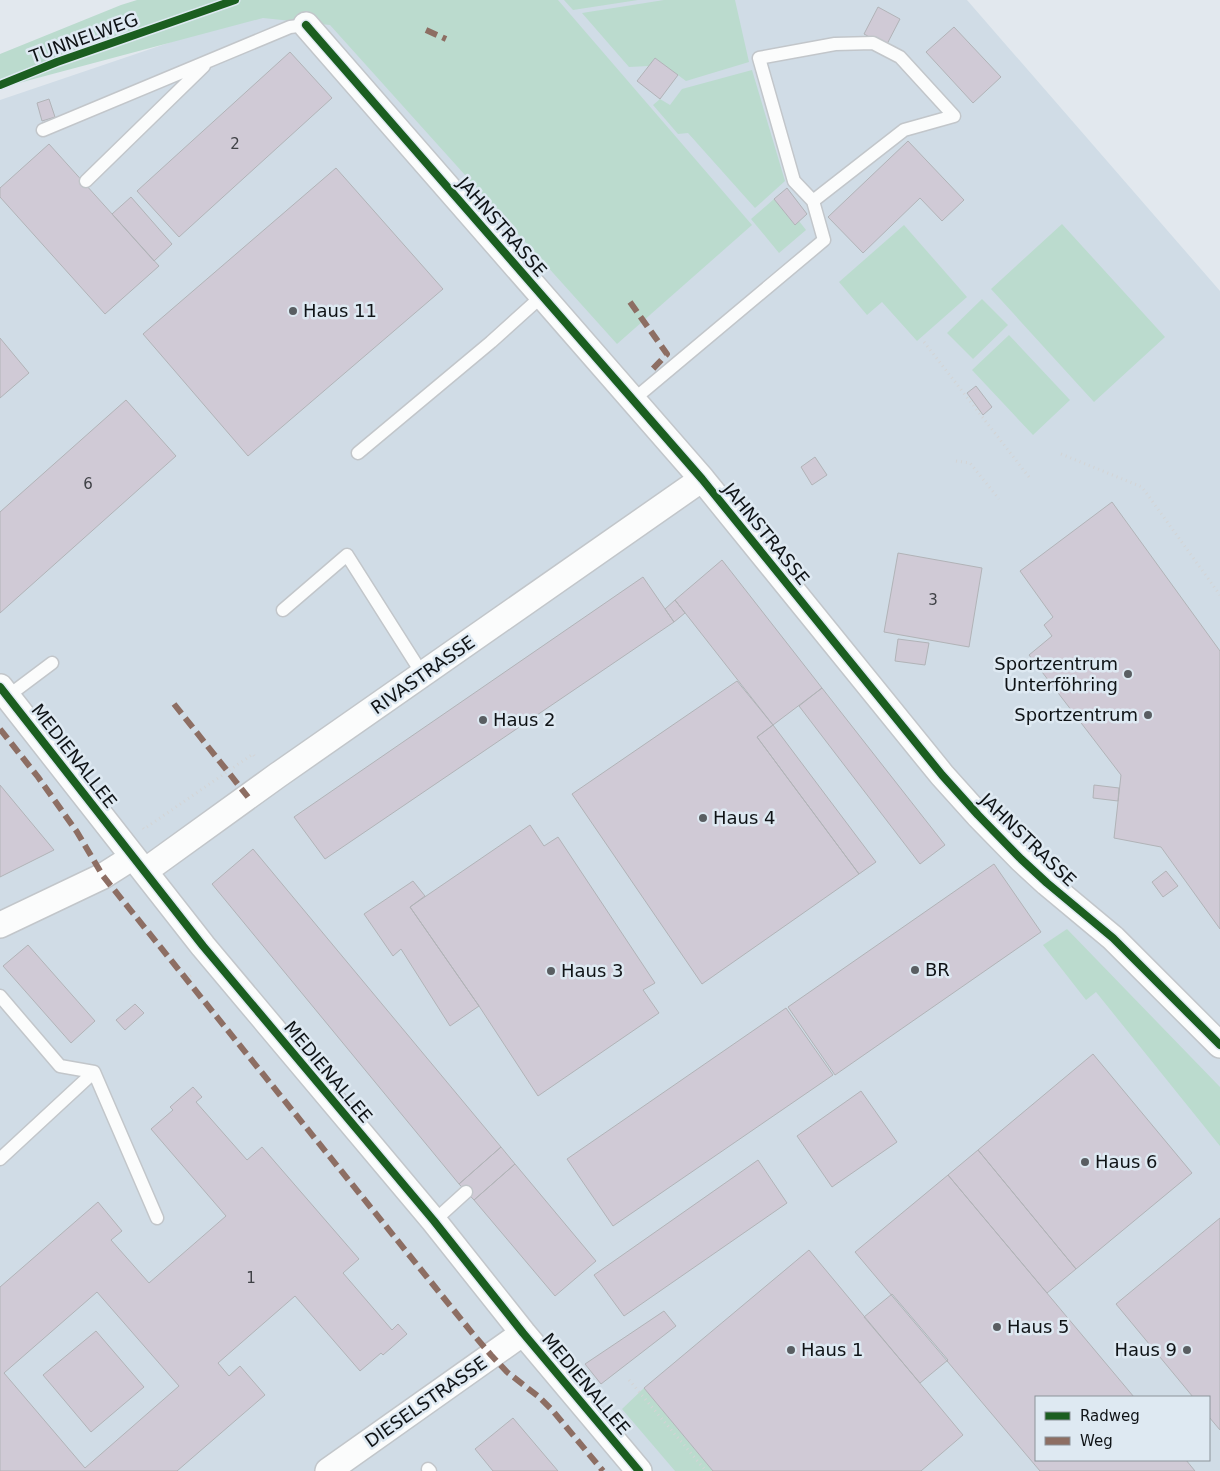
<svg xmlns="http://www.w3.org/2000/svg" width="1220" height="1471" viewBox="0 0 1220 1471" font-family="'DejaVu Sans',sans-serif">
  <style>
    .built { fill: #d0dce6; fill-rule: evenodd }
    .green { fill: #bbdbce }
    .building { fill: #d0cad6; stroke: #b1b3b7; fill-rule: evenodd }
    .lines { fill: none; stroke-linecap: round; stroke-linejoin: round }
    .lane-casing { stroke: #c2c6ca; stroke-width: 15 }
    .street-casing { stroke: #c2c6ca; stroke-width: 28 }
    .path { stroke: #d3d4d5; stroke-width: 3; stroke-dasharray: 1 4; stroke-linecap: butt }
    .lane { stroke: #fbfcfc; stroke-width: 12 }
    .street { stroke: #fbfcfc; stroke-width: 25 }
    .quiet { stroke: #8d6e63; stroke-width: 6; stroke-dasharray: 12 6; stroke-linecap: butt }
    .cycleway-casing { stroke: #dee9f2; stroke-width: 11 }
    .cycleway { stroke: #1b5e20; stroke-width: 8 }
    .poi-dot { fill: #595e62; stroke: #dee9f2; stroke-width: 2 }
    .labels { text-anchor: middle; stroke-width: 5; stroke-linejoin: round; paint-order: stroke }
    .number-label { font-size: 15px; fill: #3f4146 }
    .street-label { font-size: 18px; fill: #0f1316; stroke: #dee9f2 }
    .poi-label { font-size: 18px; fill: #0f1316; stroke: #dee9f2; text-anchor: start }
  </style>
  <rect width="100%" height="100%" fill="#e2e8ee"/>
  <path class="built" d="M309 0H967L1220 291V1471H0V100L277 6ZM1036 1397H1209V1460H1036Z"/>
  <path class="green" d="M137 0H558L752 225 617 344 330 25 263 18 0 88V54L121 5Z
    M564 0H638L573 10Z
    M664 0H735L749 62 686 81 655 58 649 66 629 67 582 13Z
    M752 70 785 181 755 208 688 133 678 134 653 105 660 99 670 105 682 89Z
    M774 199 794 224 799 221 806 230 779 253 751 219Z
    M1062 224 1165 337 1094 402 991 289Z
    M904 225 967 297 917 341 882 302 867 315 839 282Z
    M982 299 1008 325 973 359 947 333Z
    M1009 335 1070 400 1033 435 972 370Z
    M1067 929 1220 1087V1146L1096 992 1086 1000 1043 945Z
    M644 1388 713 1471H675L622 1409Z"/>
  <path class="building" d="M878 7 900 19 886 46 864 34Z
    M954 27 1001 77 973 103 926 52Z
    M290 52 332 98 179 237 137 191Z
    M655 58 678 75 660 99 637 81Z
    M49 99 55 117 42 121 37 103Z
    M908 141 964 200 942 221 920 198 863 253 828 217Z
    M49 144 159 266 105 314 0 197V188Z
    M336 168 443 289 248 456 143 334Z
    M787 188 807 214 795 225 774 199Z
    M131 197 172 244 154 261 112 214Z
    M0 338 29 373 0 398Z
    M976 386 992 407 983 415 967 393Z
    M126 400 176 456 0 613V512Z
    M815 457 827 475 812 485 801 467Z
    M1112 502 1220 651V929L1161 847 1114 838 1121 775 1029 655 1052 636 1044 625 1053 617 1020 571Z
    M898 553 982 568 969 647 884 632Z
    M722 560 822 688 773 725 675 600Z
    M643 577 674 622 325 859 294 817Z
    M675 600 685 613 674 622 665 609Z
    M898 639 929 643 925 665 895 661Z
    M737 681 773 725 757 737 859 874 702 984 572 794Z
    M822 688 945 845 920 864 799 706Z
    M773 725 876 862 859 874 757 737Z
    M0 785 54 850 0 877Z
    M1094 785 1119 788 1118 801 1093 798Z
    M530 825 544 846 558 837 655 983 643 990 659 1013 538 1096 479 1006 410 907Z
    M253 849 501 1147 459 1184 212 884Z
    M994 864 1041 932 835 1075 788 1007Z
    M1166 871 1178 886 1163 897 1152 882Z
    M413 881 425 896 410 907 479 1006 450 1026 401 949 393 956 364 914Z
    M28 945 95 1021 71 1043 3 966Z
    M135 1004 144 1013 125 1030 116 1020Z
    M786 1008 833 1075 613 1226 567 1159Z
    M1093 1054 1192 1173 1076 1269 978 1150Z
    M193 1087 202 1097 196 1102 247 1160 262 1147 359 1259 343 1273 392 1330 398 1324 407 1334 383 1355 381 1353 360 1371 295 1296 218 1363 229 1376 240 1366 265 1395 177 1471H0V1287L98 1202 122 1231 111 1240 149 1283 226 1216 151 1129 173 1110 170 1107ZM97 1292 179 1386 85 1468 4 1373Z
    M861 1091 897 1142 832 1187 797 1136Z
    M501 1147 515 1164 474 1200 459 1184Z
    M978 1150 1076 1269 1047 1293 948 1175Z
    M758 1160 787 1203 624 1316 594 1275Z
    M515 1164 596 1261 555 1296 474 1200Z
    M948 1175 1134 1397H1036V1460H1186L1195 1471H1040L855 1252Z
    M1220 1218V1430L1209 1417V1397H1193L1116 1304Z
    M809 1250 963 1435 921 1471H713L644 1388Z
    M892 1294 948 1360 920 1383 864 1317Z
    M664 1311 676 1326 601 1384 585 1364Z
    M96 1331 144 1387 91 1432 43 1375Z
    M513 1418 558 1471H493L475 1449Z"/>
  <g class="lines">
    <defs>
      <path id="lane" d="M43 130 290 27 306 25
        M86 181 204 66
        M633 400 824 240 813 201 794 181 759 58 835 44 873 43 900 57 954 116 904 130 813 201
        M358 453 491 342 542 296
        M283 610 347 555 423 675
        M8 696 52 663
        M0 996 60 1066 94 1072
        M94 1072 157 1218
        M0 1159 94 1072
        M434 1221 466 1192
        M428 1469 430 1471"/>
      <path id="street" d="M306 25 702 479 942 775 978 815 1021 859 1047 883 1113 938 1220 1045
        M0 687 203 946 434 1221 523 1333 639 1471
        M145 871 278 775 702 479
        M0 925 103 876 133 857
        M328 1471 523 1333"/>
    </defs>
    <use href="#lane" class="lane-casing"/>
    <use href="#street" class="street-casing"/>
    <path class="path" d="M924 342 1029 477
      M1061 454 1142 487 1220 595
      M956 461 970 463 999 499
      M143 828 144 829 253 754 255 757
      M186 979 193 974
      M629 1380 706 1471"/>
    <use href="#lane" class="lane"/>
    <use href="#street" class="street"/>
    <path class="quiet" d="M426 30 446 39
      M630 302 667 354 649 373
      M174 704 248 797
      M0 729 38 777 77 832 103 876 473 1334 491 1355 507 1372 539 1397 553 1411 603 1471"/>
    <defs>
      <path id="cycleway" d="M306 25 702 479 942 775 978 815 1021 859 1047 883 1113 938 1220 1045
        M0 85 57 62 235 0
        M0 687 203 946 434 1221 523 1333 639 1471"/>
    </defs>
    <use href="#cycleway" class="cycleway-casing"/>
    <use href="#cycleway" class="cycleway"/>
  </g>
  <g class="poi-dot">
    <circle cx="293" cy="311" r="5"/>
    <circle cx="1128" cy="674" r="5"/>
    <circle cx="1148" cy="715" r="5"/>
    <circle cx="483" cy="720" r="5"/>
    <circle cx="703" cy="818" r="5"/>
    <circle cx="915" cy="970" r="5"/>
    <circle cx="551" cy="971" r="5"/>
    <circle cx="1085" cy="1162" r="5"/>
    <circle cx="997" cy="1327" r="5"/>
    <circle cx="791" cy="1350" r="5"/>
    <circle cx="1187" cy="1350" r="5"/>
  </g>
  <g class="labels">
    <g class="number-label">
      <text x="235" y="149">2</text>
      <text x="88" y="489">6</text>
      <text x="933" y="605">3</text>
      <text x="251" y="1283">1</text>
    </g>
    <g class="street-label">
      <text transform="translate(84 38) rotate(-20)" y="6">TUNNELWEG</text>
      <text transform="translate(502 227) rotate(49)" y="6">JAHNSTRASSE</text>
      <text transform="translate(766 534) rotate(51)" y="6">JAHNSTRASSE</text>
      <text transform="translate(423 675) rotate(-35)" y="6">RIVASTRASSE</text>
      <text transform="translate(74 756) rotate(52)" y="6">MEDIENALLEE</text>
      <text transform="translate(1028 840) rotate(44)" y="6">JAHNSTRASSE</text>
      <text transform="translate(328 1072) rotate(50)" y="6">MEDIENALLEE</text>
      <text transform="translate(586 1384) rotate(50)" y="6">MEDIENALLEE</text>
      <text transform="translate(426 1402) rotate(-35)" y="6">DIESELSTRASSE</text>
    </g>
    <g class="poi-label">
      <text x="303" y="317">Haus 11</text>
      <text x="1118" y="670" text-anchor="end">Sportzentrum<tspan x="1118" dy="21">Unterföhring</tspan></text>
      <text x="1138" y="721" text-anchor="end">Sportzentrum</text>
      <text x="493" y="726">Haus 2</text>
      <text x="713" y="824">Haus 4</text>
      <text x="925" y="976">BR</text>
      <text x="561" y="977">Haus 3</text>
      <text x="1095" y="1168">Haus 6</text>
      <text x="1007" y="1333">Haus 5</text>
      <text x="801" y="1356">Haus 1</text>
      <text x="1177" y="1356" text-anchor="end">Haus 9</text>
    </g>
  </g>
  <rect x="1035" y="1396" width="175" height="65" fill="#dee9f2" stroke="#8b939a"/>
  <rect x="1045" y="1412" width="25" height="8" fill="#1b5e20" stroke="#8b939a"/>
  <text x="1080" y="1421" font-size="15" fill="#0f1316">Radweg</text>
  <rect x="1045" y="1437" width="25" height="8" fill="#8d6e63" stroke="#8b939a"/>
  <text x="1080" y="1446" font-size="15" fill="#0f1316">Weg</text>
</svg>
